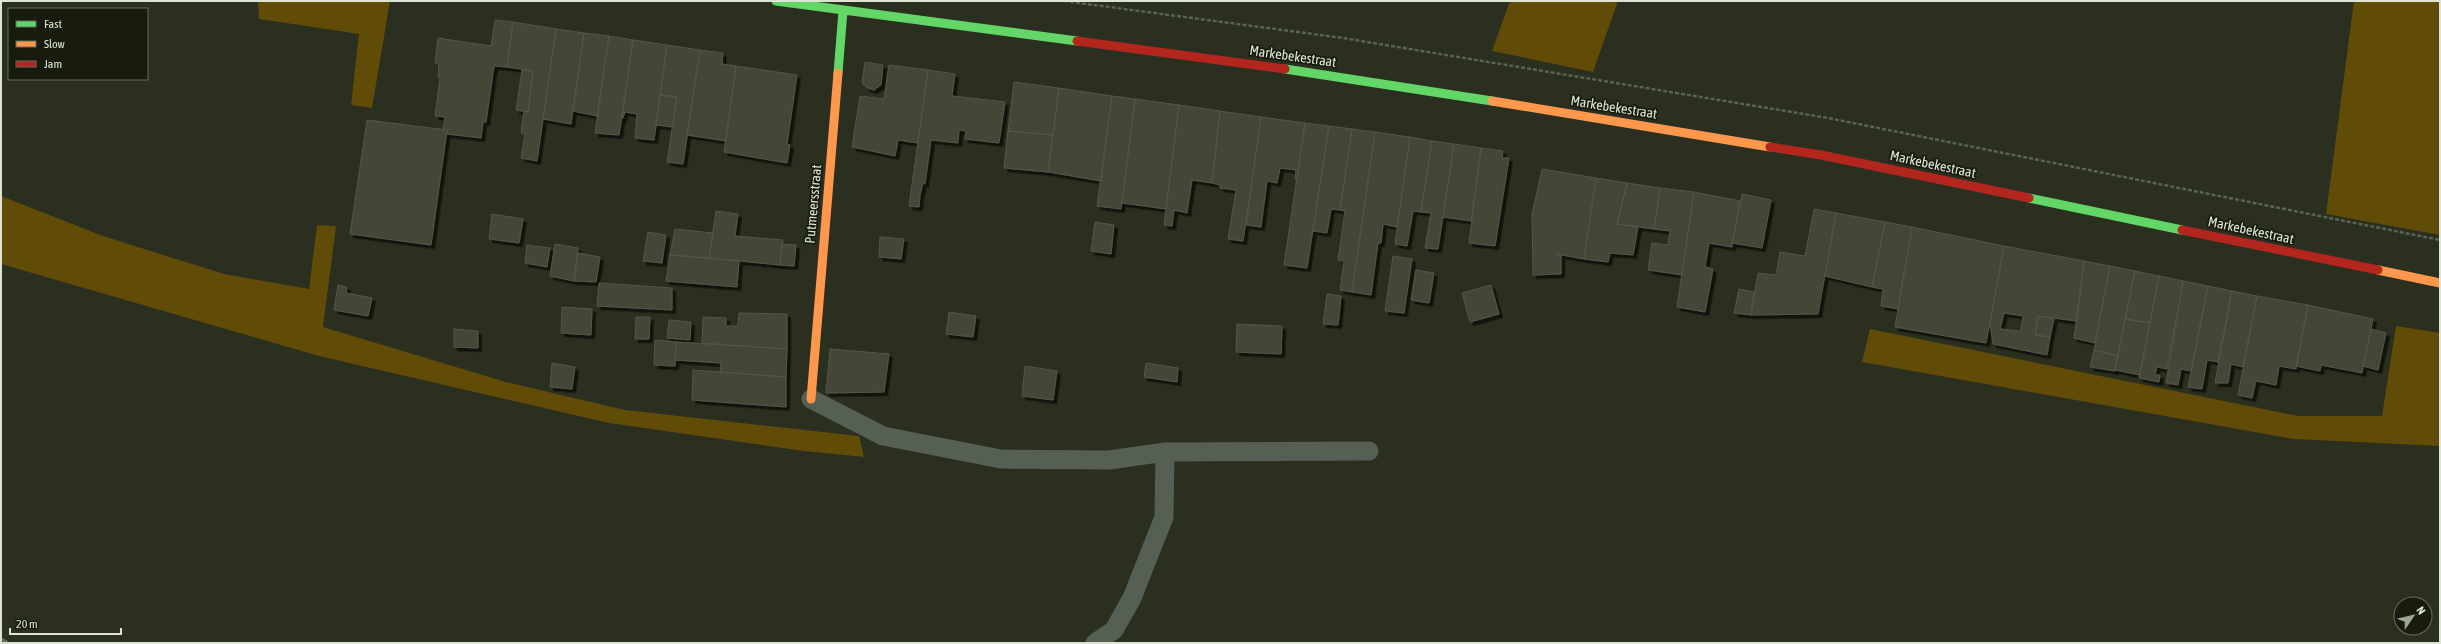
<svg xmlns="http://www.w3.org/2000/svg" width="2441" height="644" viewBox="0 0 2441 644" font-family="'Asap Condensed',sans-serif">
  <style>
    .green { fill: #604b07 }
    .building { fill: #444538; stroke: #545648; fill-rule: evenodd; filter: url(#shadow) }
    .lines { fill: none; stroke-linecap: round; stroke-linejoin: round }
    .path { stroke: #5a6155; stroke-width: 2.5; stroke-dasharray: 4 2; stroke-linecap: butt }
    .lane { stroke: #565f54; stroke-width: 19 }
    .fast { stroke: #63d668; stroke-width: 9 }
    .slow { stroke: #ff974d; stroke-width: 9 }
    .jam { stroke: #b3261e; stroke-width: 9 }
    .rail { stroke: #676d62; stroke-width: 3; stroke-dasharray: 7 7; stroke-linecap: butt }
    .labels { text-anchor: middle; stroke-width: 3.5; stroke-linejoin: round; paint-order: stroke }
    .street-label { font-size: 14px; fill: #dee4d2; stroke: #171c0f }
  </style>
  <defs>
    <filter id="shadow"><feDropShadow dx="3.5" dy="3.5" stdDeviation="0" flood-color="#0009"/></filter>
  </defs>
  <rect width="100%" height="100%" fill="#2a2f1f"/>
  <path class="green" d="M258 1H390L372 108 351 105 359 34 259 19Z
    M1510 1H1618L1593 72 1492 51Z
    M2354 1H2440V235L2326 214Z
    M1 196 103 236 224 274 309 289 317 225 336 226 323 327 506 382 625 410 859 436 864 457 804 451 609 423 319 356 1 264Z
    M2396 326 2440 333V446L2294 439 1862 362 1870 329 2298 416H2382Z"/>
  <path class="building" d="M495 20 513 22 507 67 494 66 486 122H483L481 138 447 134V130H443L445 117 435 116 440 78H438L439 63H435L438 38 491 46Z
    M513 22 556 29 537 161 521 158 525 134 521 133 524 111 528 112 533 71 507 67Z
    M556 29 584 33 571 124 543 119Z
    M584 33 609 36 597 116 573 111Z
    M609 36 633 40 619 135 595 133Z
    M633 40 667 45 654 140 635 138 637 114 625 112 623 118H622Z
    M667 45 700 50 683 164 667 162 677 97 660 95Z
    M700 50 723 53 722 64 736 66 726 141 687 135Z
    M865 62 883 65 881 85 874 90 867 88 862 83Z
    M889 65 928 70 918 143 898 140 895 156 852 147 860 96 884 99Z
    M736 66 797 75 787 144 790 145 787 163 724 152Z
    M522 70 533 71 528 112 516 110Z
    M928 70 955 74 952 96 1005 102 999 143 965 139 966 131 959 130 958 143 931 140 925 184 923 183 920 195 919 207 909 206Z
    M1014 82 1059 88 1053 135 1008 131Z
    M1059 88 1112 96 1101 181 1048 172Z
    M660 95 677 97 673 127 656 125Z
    M1112 96 1135 99 1121 209 1097 206Z
    M1135 99 1179 105 1166 209 1122 203Z
    M1179 105 1220 111 1212 183 1192 180 1187 213 1174 210 1172 226 1164 225Z
    M1220 111 1261 117 1243 241 1228 239 1236 190 1220 188V185L1212 183Z
    M1261 117 1305 123 1297 179H1295L1296 170 1280 168 1277 183 1267 181 1261 227 1246 225Z
    M367 120 447 130 431 245 350 234Z
    M1305 123 1329 126 1307 268 1284 265Z
    M1329 126 1352 129 1340 210 1331 209 1327 233 1313 231Z
    M1352 129 1375 132 1352 292 1340 290 1344 261 1338 260 1345 211 1340 210Z
    M1008 131 1053 135 1048 172 1004 168Z
    M1375 132 1410 137 1397 227 1383 224 1381 243H1378L1371 295 1352 292Z
    M1410 137 1432 141 1421 212 1413 211 1407 246 1395 244Z
    M1432 141 1454 144 1438 249 1425 248 1431 213 1421 212Z
    M1454 144 1481 148 1471 221 1443 217Z
    M1481 148 1503 151 1502 158H1509L1495 246 1469 243Z
    M1542 169 1596 178 1584 259 1556 254 1561 256V274L1533 275 1532 214Z
    M1596 178 1627 183 1617 224 1638 227 1633 255 1610 253 1608 262 1584 259Z
    M1627 183 1660 188 1654 229 1617 224Z
    M1660 188 1694 192 1682 275 1648 270 1652 243 1668 245 1670 231 1654 229Z
    M1694 192 1740 201 1732 247 1709 243 1705 267 1713 269 1705 312 1677 307Z
    M1742 194 1771 200 1762 248 1732 243Z
    M1814 209 1836 213 1818 314 1751 315 1758 273 1776 275 1780 252 1805 256Z
    M716 211 738 214 735 236 783 240 780 265 709 258Z
    M1836 213 1885 222 1872 287 1825 276Z
    M492 214 523 219 519 243 489 239Z
    M1095 222 1114 225 1111 254 1091 251Z
    M1885 222 1912 227 1898 309 1881 306 1883 289 1872 287Z
    M1912 227 2004 246 1986 343 1895 327Z
    M675 229 713 233 709 258 670 255Z
    M648 232 666 235 662 263 643 261Z
    M880 237 904 239 901 259 879 257Z
    M555 244 578 248 574 281 550 276Z
    M782 244 796 245 794 266 780 265Z
    M527 245 550 248 547 267 525 263Z
    M2004 246 2084 261 2077 321 2038 316 2035 335 2050 337 2047 355 1993 344 1990 324ZM2004 313 2023 316 2021 331 2000 329Z
    M578 253 600 257 596 282 574 281Z
    M670 255 739 261 737 287 666 281Z
    M1393 256 1412 259 1404 313 1385 311Z
    M2084 261 2110 266 2095 343 2074 338Z
    M2110 266 2135 271 2118 356 2094 350Z
    M1416 270 1434 273 1429 303 1411 300Z
    M2135 271 2159 276 2150 323 2125 319Z
    M2159 276 2183 281 2167 369 2157 367 2155 375H2160L2159 382 2139 378Z
    M2183 281 2208 286 2191 371 2181 369 2178 385 2166 383Z
    M599 283 672 288V310L597 306Z
    M338 285 347 287 346 293 372 298 368 316 334 310Z
    M1491 285 1499 314 1470 322 1462 293Z
    M2208 286 2232 291 2218 362 2207 360 2202 389 2188 387Z
    M1739 289 1754 292 1751 315 1734 313Z
    M2232 291 2257 296 2243 367 2231 364 2228 383H2215Z
    M1327 294 1341 296 1338 325 1323 324Z
    M2257 296 2308 305 2296 369 2279 366 2276 385 2256 381 2252 398 2238 395Z
    M2308 305 2373 319 2362 373 2321 365 2320 371 2296 366Z
    M562 307 592 309 591 335 561 333Z
    M949 312 976 316 973 337 946 334Z
    M739 313 787 314V349L702 343 703 317 726 318V326H738Z
    M2038 316 2054 319 2050 337 2035 335Z
    M636 317H650L649 339H635Z
    M2125 319 2150 323 2140 375 2115 370Z
    M669 320 691 322 690 340 667 338Z
    M1237 324 1282 326 1281 354 1236 352Z
    M454 329 478 331V348L454 347Z
    M2371 329 2386 333 2378 370 2363 366Z
    M655 340 676 342 675 366 654 365Z
    M676 342 787 349 786 377 720 372 721 363 675 360Z
    M830 349 889 354 884 392 826 393Z
    M2094 350 2118 356 2115 371 2090 367Z
    M552 363 575 367 572 389 550 387Z
    M1146 363 1178 368 1177 382 1144 377Z
    M1025 366 1057 371 1053 400 1022 396Z
    M693 370 786 377V407L692 400Z"/>
  <g class="lines">
    <path class="path" d="M1064 1 1343 38 1828 118 2440 240"/>
    <path class="lane" d="M811 399 883 436 1001 459 1109 460 1165 452 1369 451
      M1095 643 1114 630 1132 598 1164 517 1165 452"/>
    <path class="fast" d="M776 1 1077 41
      M1285 69 1492 101
      M838 73 843 11
      M2029 198 2182 230"/>
    <path class="slow" d="M1492 101 1770 147
      M2378 270 2440 283
      M811 399 838 73"/>
    <path class="jam" d="M1077 41 1285 69
      M1770 147 1821 155 2029 198
      M2182 230 2378 270"/>
    <path class="rail" d="M1 639 9 643"/>
  </g>
  <g class="labels">
    <g class="street-label">
      <text transform="translate(1293 56) rotate(8)" y="5">Markebekestraat</text>
      <text transform="translate(1614 107) rotate(9)" y="5">Markebekestraat</text>
      <text transform="translate(1933 164) rotate(12)" y="5">Markebekestraat</text>
      <text transform="translate(813 204) rotate(-85)" y="5">Putmeersstraat</text>
      <text transform="translate(2251 230) rotate(12)" y="5">Markebekestraat</text>
    </g>
  </g>
  <rect width="2441" height="644" fill="none" stroke="#dee4d2" stroke-width="4"/>
  <rect x="8" y="8" width="140" height="72" fill="#171c0f" stroke="#676c5d"/>
  <rect x="16" y="21" width="20" height="6" fill="#63d668" stroke="#676c5d"/>
  <text x="44" y="28" font-size="12" fill="#dee4d2">Fast</text>
  <rect x="16" y="41" width="20" height="6" fill="#ff974d" stroke="#676c5d"/>
  <text x="44" y="48" font-size="12" fill="#dee4d2">Slow</text>
  <rect x="16" y="61" width="20" height="6" fill="#b3261e" stroke="#676c5d"/>
  <text x="44" y="68" font-size="12" fill="#dee4d2">Jam</text>
  <g transform="translate(2413 616) rotate(55)"><circle r="19" fill="#171c0f" stroke="#676c5d"/>
  <path d="M0-3L7 15L0 10L-7 15Z" fill="#9fa593"/>
  <text y="-6" font-size="11" font-weight="bold" text-anchor="middle" fill="#dee4d2">N</text>
  </g>
  <path d="M10 628v6h111v-6" fill="none" stroke="#dee4d2" stroke-width="2"/>
  <text x="16" y="628" font-size="12" fill="#dee4d2" stroke="#171c0f" stroke-width="3" paint-order="stroke">20 m</text>
</svg>
